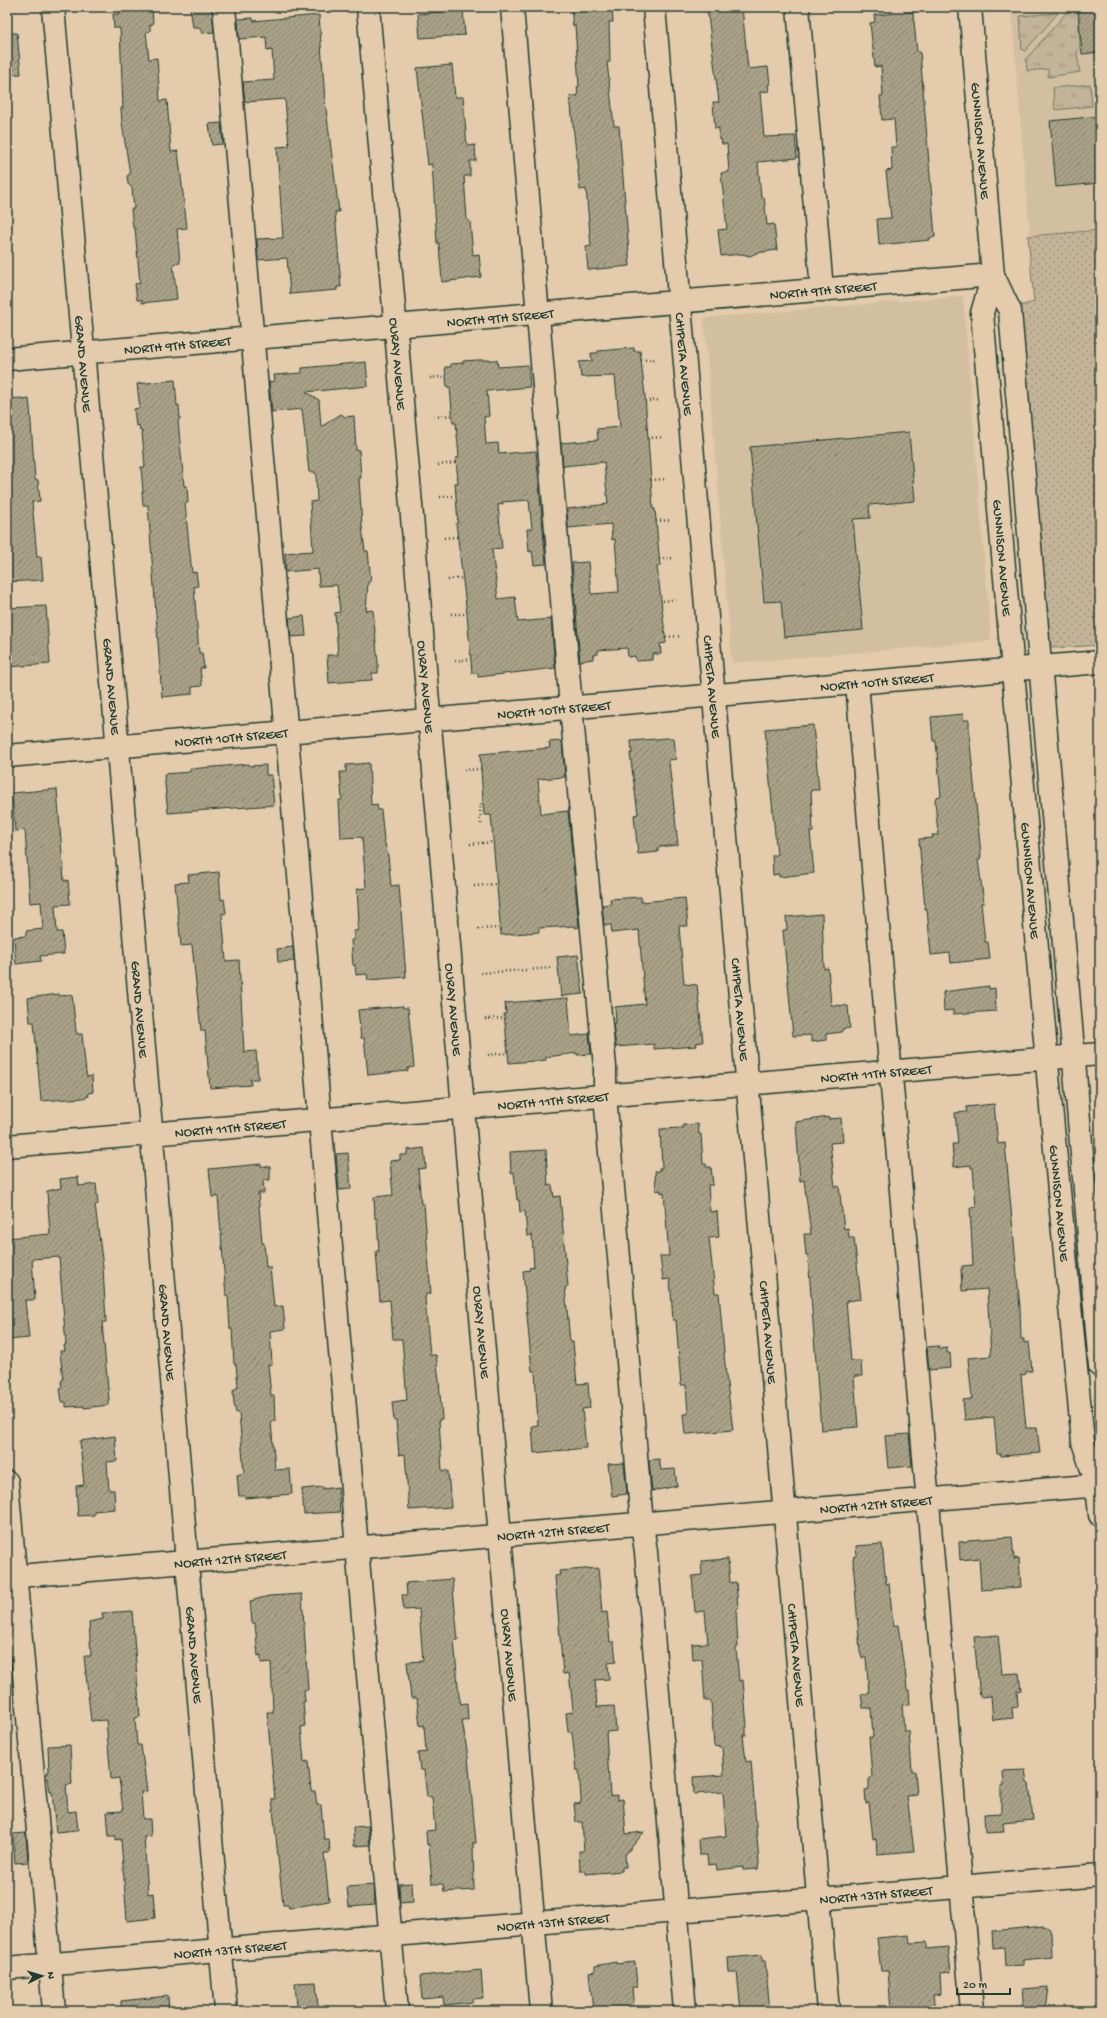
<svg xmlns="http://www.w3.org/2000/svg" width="1107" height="2018" viewBox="0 0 1107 2018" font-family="'Gochi Hand',sans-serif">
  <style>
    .built { fill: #d2bfa0 }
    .grass { fill: url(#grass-tufts); stroke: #717866 }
    .park { fill: url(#park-dots); stroke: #717866 }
    .building { fill: url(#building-hatch); stroke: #1f3d34 }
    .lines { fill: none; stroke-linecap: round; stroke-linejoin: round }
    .minor-casing { stroke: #1f3d34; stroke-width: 25 }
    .major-casing { stroke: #1f3d34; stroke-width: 25 }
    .path { stroke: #1f3d34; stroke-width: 2.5; stroke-dasharray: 1 3; stroke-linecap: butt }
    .minor { stroke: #e3cbab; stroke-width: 22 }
    .major { stroke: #e3cbab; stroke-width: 22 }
    .labels { text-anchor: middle; stroke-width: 3; stroke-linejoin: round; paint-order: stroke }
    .street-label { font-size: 14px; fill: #1f3d34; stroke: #e3cbab }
  </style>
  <defs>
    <pattern id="grass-tufts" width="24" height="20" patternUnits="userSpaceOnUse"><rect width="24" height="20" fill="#c3b398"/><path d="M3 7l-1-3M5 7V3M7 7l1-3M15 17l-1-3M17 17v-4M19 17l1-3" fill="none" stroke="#9e937d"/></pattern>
    <pattern id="park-dots" width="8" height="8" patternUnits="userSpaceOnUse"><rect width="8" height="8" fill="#c3b398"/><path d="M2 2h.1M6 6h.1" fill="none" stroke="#9e937d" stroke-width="1.8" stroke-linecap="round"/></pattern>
    <pattern id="building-hatch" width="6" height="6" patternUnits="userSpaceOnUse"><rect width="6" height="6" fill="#aaa288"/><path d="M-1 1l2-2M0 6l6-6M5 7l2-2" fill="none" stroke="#8a8570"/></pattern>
  </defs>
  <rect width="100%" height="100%" fill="#e3cbab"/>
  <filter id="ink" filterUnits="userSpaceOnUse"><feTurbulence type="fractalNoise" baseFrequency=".025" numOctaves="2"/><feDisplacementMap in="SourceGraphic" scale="8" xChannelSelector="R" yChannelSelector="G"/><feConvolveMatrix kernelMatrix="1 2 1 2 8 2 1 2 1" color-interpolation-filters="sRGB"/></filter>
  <g filter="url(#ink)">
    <path class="built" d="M1011 7H1100V229L1030 235Z
      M963 296 991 641 732 663 704 318Z"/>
    <path class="grass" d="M1078 11 1080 46 1077 53 1080 72 1048 77V69L1027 71 1026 59 1067 12Z
      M1058 13 1025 51 1022 50 1020 16Z
      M1090 84 1092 106 1055 110 1053 88Z"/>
    <path class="park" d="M1100 230V645L1055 648 1049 645 1019 306 1034 302 1028 236Z"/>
    <path class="building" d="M120 7H152L153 24 150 25V31L146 32 149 59 157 58 160 101 167 100 171 152 178 151 187 228 177 229 180 263 173 264 177 299 169 300 142 303V300H137L135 284 140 283 135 228H133L131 209H134L132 188 128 184 127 176 130 174 122 123 121 108H123L120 28H114L113 14H120Z
      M190 7H212L214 32 202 33 199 27H193Z
      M571 7H612L613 22H609L610 62H607L614 126H619L630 266 588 270 586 247 591 246 586 189 580 190 570 96H578L577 87 579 86 575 25 573 26Z
      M707 7H742L748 69 768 67 770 84 768 85 769 91 760 92 764 137 795 136 797 158 758 162 761 197H764L767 225 774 224 777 250 756 253 750 256 742 254 721 256 718 230 727 229 721 173 729 172 727 144H722L721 139H719V128L715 129 713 102H719Z
      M1078 7H1100V52L1082 54Z
      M463 10 465 35 420 38 418 14Z
      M913 12 917 52H920L935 237 929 238 930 240 879 245 877 219 891 218 886 171 892 170 891 147H896L894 119 882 120 880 96H883L881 66 875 67 870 23 875 22 874 15Z
      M319 15 325 101 339 212H335L341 287H337V290L290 294 287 258 258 260 257 239 283 238 277 147 289 146 285 99 245 102 243 82 274 80 272 50 267 51 266 37 239 39 238 19 253 18V21Z
      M7 33H17L21 74 7 75Z
      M452 65 455 97H463L467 146 475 145 476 161H470V176H464L467 220 470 222 473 255 479 254 481 277 442 282 439 243H437L432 164 428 165 417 68Z
      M1100 116V183L1056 187 1050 121Z
      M221 123 223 144 212 145 209 124Z
      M634 348V351H640L645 396 653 509H655L657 532 660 566H657L666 643 660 644 661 654H652V660L636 661 635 656 628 657 627 648 598 650V654L593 655V659L580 661 572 563 588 562 591 594 619 592 615 539 612 540 611 524 568 528 567 509 608 504 604 462 563 466 561 443 598 440 597 429 620 427 615 376 581 377 579 362 592 361 591 353H598V351Z
      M478 360H497L498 367 528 365 530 387 487 391 489 416 484 417 486 444 498 443 499 454 536 451 546 564 534 565 532 551 529 552 527 529H532L529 500 502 502 503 504 498 505 502 548 492 549 498 599 515 597 518 622 551 619 555 668 478 677V673H472L467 614 456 523H458L455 483H458L456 458 459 457 456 423H453L450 387H447L445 367H451V364L463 363V361Z
      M366 362 368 386 306 392 319 400 321 427 341 414 345 417 354 416 356 450H359L361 478H359L362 527 365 551H368L371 582H368L366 611 373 610 378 663V673H372V680L329 683 327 655H338L335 613 340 612 337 585 319 586 318 569 286 572 285 553 313 551 310 502 317 501 316 474 315 472H309L302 409 272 412 269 382 275 381 274 375 302 373V368Z
      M175 380 177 406 179 405 180 419 178 420 184 486H187L188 503H185L189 546 192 573 196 572 198 586 194 587 199 653H202L204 668H200L202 686 192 687V694L162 697 148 505H143L142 492H143L141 467H145L142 431H140L139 425 136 426 134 409 140 408 137 384Z
      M22 398V400L29 399 30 408 35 480H38L40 501 32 502 37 557H41L43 580 7 582V399Z
      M909 432 915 501 869 505 870 518 853 519 863 630 784 637 781 601 764 602 750 447Z
      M46 606 50 664 7 667V648H9L7 608Z
      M304 616 306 636 291 637 289 618Z
      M963 714V720H969V733L981 855 980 860H978L984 903H981L985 942H988L990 959 951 963 950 953 931 955 927 909H925L919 839 933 838 932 835H938L935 800 936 797 941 796 936 741H933L931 717Z
      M813 725 819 790H811L813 832H810L814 873 779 877V874L773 875 772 855H777L765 729Z
      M668 738H674L676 759 669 760V762L678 845 658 847V852L638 854 634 815 638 814 630 753H632L631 741Z
      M562 741 565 777 538 779 541 814 568 811 579 927 575 928V926L539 928V932L501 935 491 815H484L480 754 550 748 549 742Z
      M369 763 371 805 377 804 378 810H381L384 840 388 856 391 886 399 885 406 977 368 980 367 974 356 975 355 965H353L351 940H354V931L358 930 357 922H359L357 889 366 888 362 837 341 838 339 800H342L340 772H346V765Z
      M249 764 250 766 266 765V775H271L274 805 168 813 164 774 190 772V769Z
      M57 789 64 881 68 880 70 904 55 905 57 932H62L64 954 40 956 41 961 16 964 14 937 26 936V931L43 929 41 902 30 903 25 830 15 831 12 793Z
      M219 872 221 900 224 899 226 913 222 914 226 961 239 960 244 1052 256 1051 258 1079H250L251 1085 210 1088 205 1031H201L192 945 181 946 175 883 189 882 188 875Z
      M641 897V902L685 898 688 926H679L684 984 697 985 703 1042 696 1043 697 1046 654 1049V1044L616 1047 613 1024 616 1023 615 1007 645 1004 639 930 612 933 611 925H604L602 905 611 904 610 899Z
      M822 914 824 969 828 968 831 1005 848 1006 850 1028 842 1029V1032L826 1034V1040L811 1042V1035L793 1036 783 930H787L786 917Z
      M293 947 294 961 278 962 277 949Z
      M578 955 583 994 561 996 557 957Z
      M989 986V989L995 988 996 1011 953 1014V1010L944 1011 943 992Z
      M59 994V996L72 995 76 1031 77 1034H82L86 1073 87 1077 92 1076 93 1092 88 1093 89 1096 83 1098 41 1101 34 1022H30L28 998Z
      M568 998 571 1036 589 1034 591 1054 577 1055V1053L546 1057V1060L509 1063 504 1014H506L505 1003Z
      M403 1006V1008H408L414 1067 408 1068V1071L368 1075 364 1038H361L358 1010Z
      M994 1104 998 1144 1005 1143 1020 1308 1021 1339H1024V1343L1029 1342 1032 1371H1026V1374L1021 1375 1026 1428H1037L1040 1453 1001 1456V1454H997L994 1417 965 1420 963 1400 972 1399 968 1358 991 1356 987 1289 962 1291 961 1269H962V1266L973 1265 970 1208 976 1207 973 1168H971V1165L954 1167 952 1144H958L955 1113 967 1112 966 1107Z
      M828 1117V1119L841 1118 843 1142 830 1143 835 1187 839 1186 844 1229 848 1228 849 1238H854L861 1299 846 1301 851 1361H861L862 1376H854L858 1427 821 1430 808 1255H806L804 1234H811L804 1180 800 1181 796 1122Z
      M698 1124 699 1134H701L703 1164H706V1167H711L713 1185H708L710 1212 717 1211 719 1237 709 1238 715 1293H719L726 1376 733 1430 689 1434H685L683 1414H688L686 1385H681L676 1320H673L670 1279 663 1280 660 1256H669L664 1192 661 1193V1190L656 1191 655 1171H660L659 1168H662L660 1129 683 1128V1125Z
      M424 1148 426 1168 418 1169 421 1204H424L431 1294H426L425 1299 430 1355H436L439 1381 442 1419H439L442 1471H448L451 1507 409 1510 405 1454 399 1455 396 1420 394 1421 392 1402 407 1400 402 1339H393L390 1300 380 1301 376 1251H379L377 1219H375L374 1197 393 1195 390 1161 400 1160V1155H407V1150Z
      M546 1150 548 1186 552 1185 554 1197 560 1196 568 1287H565L570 1342H573L577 1384 588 1383 590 1408 582 1409 586 1448 534 1453 532 1426 538 1425 535 1371H532L523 1271 530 1270 529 1268 534 1267 532 1235 527 1236 525 1211 520 1212 519 1200H517L514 1172 511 1173 510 1152Z
      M348 1153 351 1189 339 1190 336 1154Z
      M261 1164V1166L270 1167V1180H263L264 1193H258L262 1243H264L266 1267H270L274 1307 283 1306 285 1329 270 1331 272 1364 268 1365 271 1396H274L275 1421H271L275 1470 290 1469 292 1494 245 1498V1496H239L237 1475 244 1473 239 1413H236L234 1404 233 1391 238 1386 236 1364H234L232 1329H230L228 1296H226L218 1196 212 1197 209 1169Z
      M78 1177 79 1186 96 1184 98 1204 95 1205 103 1267 106 1322H102L109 1400H108V1405L84 1408V1406L66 1407V1402H62L60 1388H62L61 1381 63 1380 60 1351H65L64 1345H66L59 1257 32 1259 35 1300H25L29 1338 7 1340V1315H10L7 1281V1238L50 1234 47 1191 61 1188 60 1179Z
      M939 1346V1349L947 1348V1353H950L951 1368 929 1370 927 1347Z
      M909 1434 912 1466 888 1468 885 1436Z
      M115 1436 117 1461 107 1462 109 1490H114L115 1509 94 1511V1515L78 1516 76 1486 84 1485 80 1441Z
      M659 1459 661 1470 675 1469 677 1486 652 1491 649 1460Z
      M624 1463 627 1494 612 1496 608 1464Z
      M323 1487V1489L338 1487 340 1512 304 1514 302 1489Z
      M1012 1537 1014 1559 1019 1558 1021 1587 981 1590 979 1558 960 1560 959 1542 968 1541V1540Z
      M882 1544 886 1584 889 1583 893 1626 898 1625 904 1669H905L907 1690H909L910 1704 902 1705 904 1731H909L912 1771H915L917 1795 907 1796 914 1851 877 1854 876 1838 873 1839 869 1803 866 1804 865 1790 869 1789V1779L872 1777 869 1737H873L871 1708H863L861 1694 869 1693 866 1658H862L860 1652 853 1560 854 1556H857L856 1546Z
      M728 1559 730 1583 736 1582 738 1608 736 1609 738 1647 736 1648 739 1681 743 1680 747 1727H746V1735H743L746 1762 751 1761 759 1863 758 1869 743 1870V1867L717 1870 716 1864 708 1865 707 1855H699L698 1839 726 1836 723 1792 694 1794 693 1777 724 1775 722 1747 714 1746 711 1701H705L702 1659 693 1660 692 1644 708 1643 705 1611 695 1612 692 1576 702 1575 701 1561Z
      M598 1568 602 1613 607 1612 610 1642H614L616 1662 608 1663 609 1679 595 1680 597 1707 614 1706 616 1731 606 1732 610 1796 617 1795V1800L623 1799 626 1834 644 1832 625 1855 626 1867H622V1871L586 1874V1871H580L579 1851H584L582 1822H576L574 1804 581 1803V1799L579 1770H576L572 1732H568L566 1713 573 1712V1709L569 1673 563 1674 555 1576 560 1575 559 1571Z
      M452 1579 458 1640H454L459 1696 461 1704 467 1703 468 1720H462L468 1757 476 1843H473L474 1890 444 1892 443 1884H432L429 1844 427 1845 426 1831 435 1830 432 1797H427L424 1770H420L418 1753 426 1752 424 1725 420 1726 417 1698H411L407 1662 423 1661 419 1609 404 1610 402 1595H407L406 1583Z
      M302 1594 308 1690H304L305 1702H303L305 1726 301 1727 304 1762 308 1761 311 1791H315L317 1805H321L324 1839H329L330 1853H324L329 1901 289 1908 288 1905H283L272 1799H275L267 1712H273L271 1662 261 1663V1655L258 1656 255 1623H252L250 1601 269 1596Z
      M132 1611 140 1717 135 1718 137 1745H141L147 1791 141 1792 143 1819H150L151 1836 144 1837 148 1894 153 1893 155 1918 127 1921 121 1839 116 1840V1836H109L107 1812 123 1811 119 1778 111 1779 106 1720 91 1721 84 1656H91L89 1622 103 1619 102 1613Z
      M998 1635 1002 1674 1019 1673 1021 1690 1017 1691 1018 1707 1012 1708 1013 1718 993 1720 991 1696 980 1697 974 1637Z
      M70 1745 72 1784 66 1785 68 1812 76 1811 78 1830 56 1832 52 1792H50L47 1772H49L48 1746Z
      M1025 1770 1027 1783H1029L1033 1820 1003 1823 1004 1832 985 1833 984 1814 1001 1813V1786L1004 1785 1003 1771Z
      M368 1826 370 1845 354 1846 353 1827Z
      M26 1833 28 1862 15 1863 13 1834Z
      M412 1883 413 1902 400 1903 399 1884Z
      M374 1885 375 1905 349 1907 347 1887Z
      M1044 1926 1049 1928 1051 1933 1052 1957 1023 1960V1965L1005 1966 1004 1947 993 1948 992 1931Z
      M909 1935 910 1943 927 1942V1949L948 1947 951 1972 940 1973 941 1994 933 1995 935 2011H891L888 1971H881L877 1938Z
      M762 1955V1961H765L770 2011H741L737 1972H729L728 1958Z
      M616 1962V1964L635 1962 637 1987H632L634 2011H593L589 1972 595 1971V1966Z
      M481 1970 483 1998 472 1999 473 2002 444 2005 443 1997 422 1999 420 1976Z
      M316 1982 318 2006 297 2007 295 1983Z
      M1048 1987 1045 2011H1024L1022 1989Z
      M168 1996 169 2011H121V2001Z"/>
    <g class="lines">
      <defs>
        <g id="minor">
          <path d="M224 7 397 2011"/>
          <path id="s1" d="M368 7 541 2011"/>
          <path d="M512 7 571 707 605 1067V1095L642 1524 646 1552 685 2011"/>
          <path id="s2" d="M654 7 828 2011"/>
          <path d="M798 7 822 290"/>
          <path id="s3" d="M970 7 993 275 1010 311 1100 1366"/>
          <path id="s4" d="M993 275 982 313 1049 1086 1083 1442 1097 1485 1100 1515"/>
          <path id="s5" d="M7 359 993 275"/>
          <path d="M857 683 972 2011"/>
          <path id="s6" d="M7 756 1100 662"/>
          <path id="s7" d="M7 1146 1100 1054"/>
          <path d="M7 1482 54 2011"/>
          <path id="s8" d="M187 1562 226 2011"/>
          <path id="s9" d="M7 1968 1100 1875"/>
        </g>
        <g id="major">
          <path id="s10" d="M53 7 154 1162 187 1562"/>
          <path id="s11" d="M7 1577 1100 1485"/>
        </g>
      </defs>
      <use href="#minor" class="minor-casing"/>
      <use href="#major" class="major-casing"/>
      <path class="path" d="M641 360 657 359
        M430 378 446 376
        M645 401 661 400
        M434 417 452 415
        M648 438 663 437
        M438 465 456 463
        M651 480 667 479
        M440 497 456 496
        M656 521 671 520
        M444 538 457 537
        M659 559 674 558
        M448 580 462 578
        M663 601 677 599
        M451 614H467
        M666 637 681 636
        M455 661 471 659
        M464 770 481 769
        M481 824 480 809 483 800
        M470 844 494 842
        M474 886 498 884
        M478 929 501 928
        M481 973 553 968
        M485 1019 505 1018
        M488 1055 506 1053"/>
      <use href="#minor" class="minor"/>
      <use href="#major" class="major"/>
    </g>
  </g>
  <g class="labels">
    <g class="street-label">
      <text dy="5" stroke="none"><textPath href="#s3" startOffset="134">GUNNISON AVENUE</textPath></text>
      <text dy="5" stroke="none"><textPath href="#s5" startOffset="819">NORTH 9TH STREET</textPath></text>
      <text dy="5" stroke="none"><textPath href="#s5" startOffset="495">NORTH 9TH STREET</textPath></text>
      <text dy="5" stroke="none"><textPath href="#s5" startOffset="171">NORTH 9TH STREET</textPath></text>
      <text dy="5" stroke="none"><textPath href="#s10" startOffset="358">GRAND AVENUE</textPath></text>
      <text dy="5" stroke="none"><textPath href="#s1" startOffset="358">OURAY AVENUE</textPath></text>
      <text dy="5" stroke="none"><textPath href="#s2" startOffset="358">CHIPETA AVENUE</textPath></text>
      <text dy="5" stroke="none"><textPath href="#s4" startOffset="285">GUNNISON AVENUE</textPath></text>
      <text dy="5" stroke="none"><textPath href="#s6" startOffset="873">NORTH 10TH STREET</textPath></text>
      <text dy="5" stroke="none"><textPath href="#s10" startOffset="682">GRAND AVENUE</textPath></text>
      <text dy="5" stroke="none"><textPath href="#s1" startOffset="682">OURAY AVENUE</textPath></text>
      <text dy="5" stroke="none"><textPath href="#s2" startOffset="682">CHIPETA AVENUE</textPath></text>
      <text dy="5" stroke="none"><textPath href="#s6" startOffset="549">NORTH 10TH STREET</textPath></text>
      <text dy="5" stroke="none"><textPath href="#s6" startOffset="225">NORTH 10TH STREET</textPath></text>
      <text dy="5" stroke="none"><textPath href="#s4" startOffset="609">GUNNISON AVENUE</textPath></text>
      <text dy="5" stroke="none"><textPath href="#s10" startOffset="1006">GRAND AVENUE</textPath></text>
      <text dy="5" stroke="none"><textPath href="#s1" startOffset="1006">OURAY AVENUE</textPath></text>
      <text dy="5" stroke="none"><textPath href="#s2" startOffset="1006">CHIPETA AVENUE</textPath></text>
      <text dy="5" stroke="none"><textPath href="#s7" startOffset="872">NORTH 11TH STREET</textPath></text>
      <text dy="5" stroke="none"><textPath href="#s7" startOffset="548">NORTH 11TH STREET</textPath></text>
      <text dy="5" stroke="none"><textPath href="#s7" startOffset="224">NORTH 11TH STREET</textPath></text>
      <text dy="5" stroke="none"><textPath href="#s4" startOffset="933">GUNNISON AVENUE</textPath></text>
      <text dy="5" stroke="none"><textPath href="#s10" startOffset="1330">GRAND AVENUE</textPath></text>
      <text dy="5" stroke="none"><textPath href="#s1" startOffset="1330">OURAY AVENUE</textPath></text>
      <text dy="5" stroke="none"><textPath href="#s2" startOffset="1330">CHIPETA AVENUE</textPath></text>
      <text dy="5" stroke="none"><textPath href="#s11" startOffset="872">NORTH 12TH STREET</textPath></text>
      <text dy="5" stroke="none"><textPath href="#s11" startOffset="548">NORTH 12TH STREET</textPath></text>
      <text dy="5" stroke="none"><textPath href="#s11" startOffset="224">NORTH 12TH STREET</textPath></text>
      <text dy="5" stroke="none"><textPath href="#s8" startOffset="93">GRAND AVENUE</textPath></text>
      <text dy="5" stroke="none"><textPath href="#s1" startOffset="1654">OURAY AVENUE</textPath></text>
      <text dy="5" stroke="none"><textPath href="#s2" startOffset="1654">CHIPETA AVENUE</textPath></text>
      <text dy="5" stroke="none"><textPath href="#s9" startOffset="872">NORTH 13TH STREET</textPath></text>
      <text dy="5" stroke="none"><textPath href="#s9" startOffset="548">NORTH 13TH STREET</textPath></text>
      <text dy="5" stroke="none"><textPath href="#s9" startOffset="224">NORTH 13TH STREET</textPath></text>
    </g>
  </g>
  <rect width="1107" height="2018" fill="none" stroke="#e3cbab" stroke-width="24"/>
  <rect x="12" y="12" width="1083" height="1994" fill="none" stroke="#1f3d34" stroke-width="1.5" filter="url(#ink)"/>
  <g transform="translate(42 1976) rotate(85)" stroke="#e3cbab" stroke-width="3" paint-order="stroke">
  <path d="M0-3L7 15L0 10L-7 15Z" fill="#1f3d34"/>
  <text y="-6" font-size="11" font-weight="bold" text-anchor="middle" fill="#1f3d34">N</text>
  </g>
  <path d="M957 1988v6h53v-6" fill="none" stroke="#1f3d34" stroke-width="2"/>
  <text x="963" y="1988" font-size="12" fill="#1f3d34" stroke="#e3cbab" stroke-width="3" paint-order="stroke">20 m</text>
</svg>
